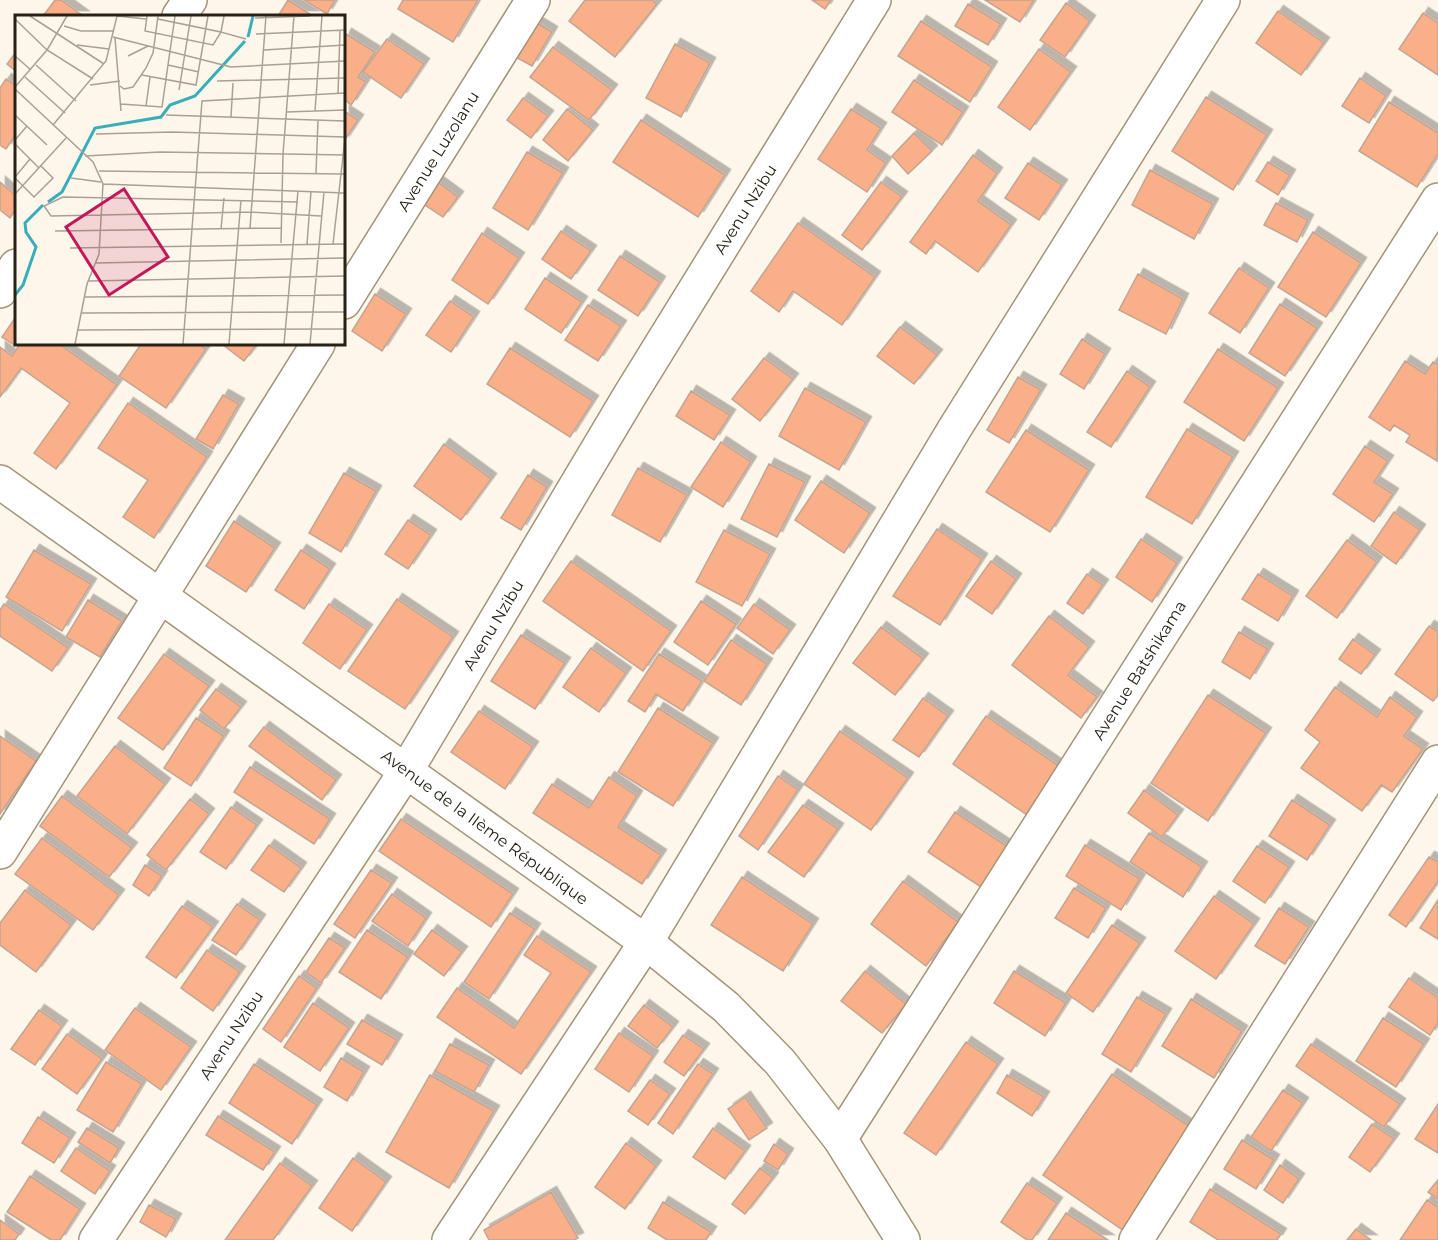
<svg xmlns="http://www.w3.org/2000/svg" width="1438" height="1240" viewBox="0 0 1438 1240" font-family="Montserrat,sans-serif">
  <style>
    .building { fill: #f9af87; stroke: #c4a494; stroke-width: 1.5; filter: url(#shadow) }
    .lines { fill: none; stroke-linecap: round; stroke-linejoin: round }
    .minor-casing { stroke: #a59479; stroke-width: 36 }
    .tertiary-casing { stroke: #a59479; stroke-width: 36 }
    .minor { stroke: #fff; stroke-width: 33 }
    .tertiary { stroke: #fff; stroke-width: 33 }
    .labels { text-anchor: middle; stroke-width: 6; stroke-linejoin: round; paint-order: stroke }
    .street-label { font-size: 16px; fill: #272116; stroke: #fff }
    .inset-river { fill: none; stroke: #39adba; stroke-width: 3 }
    .inset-road { fill: none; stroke: #a7a195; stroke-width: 1.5 }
    .view { fill: #c2185b; fill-opacity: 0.15; stroke: #c2185b; stroke-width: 3 }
    .inset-edge { fill: none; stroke: #272116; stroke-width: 3 }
  </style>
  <defs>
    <filter id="shadow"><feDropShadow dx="5.5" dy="-5.5" stdDeviation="0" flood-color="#0004"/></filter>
  </defs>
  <rect width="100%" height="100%" fill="#fdf6ea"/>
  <path class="building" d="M55 0H61L83 16H43Z
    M288 0 313 16H278Z
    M304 0H335L327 14Z
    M403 0H478L453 42 398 9Z
    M585 0H652L657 4 615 57 569 21Z
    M812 0H831L825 9Z
    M985 0H1034L1020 22Z
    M1066 3 1090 21 1065 57 1040 40Z
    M968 4 1001 24 988 45 955 26Z
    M1278 11 1324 43 1301 75 1256 43Z
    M1423 13 1438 23V75L1399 49Z
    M532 20 552 32 532 66 512 55Z
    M921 21 992 67 970 102 898 56Z
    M346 34 375 52 358 77 366 82 351 105 344 99V38Z
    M387 39 424 64 401 98 363 72Z
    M675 44 710 63 681 117 646 98Z
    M553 47 612 90 589 120 530 77Z
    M1039 49 1071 72 1030 130 998 107Z
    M16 52V71L7 64Z
    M1360 78 1386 96 1369 123 1342 106Z
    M6 79 16 86V134L6 149 0 145V88Z
    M914 80 963 112 942 145 892 112Z
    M1206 97 1267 135 1233 190 1172 151Z
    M523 98 548 116 531 138 507 120Z
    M1389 102 1438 133V154L1417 187 1359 151Z
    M567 109 593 130 568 161 543 140Z
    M851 109 881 128 867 150 886 163 867 192 818 159Z
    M344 111 358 120 344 141Z
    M641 120 725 175 698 217 613 162Z
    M914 133 932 151 908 174 892 156Z
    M527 152 563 173 528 230 493 208Z
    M973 155 997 173 978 201 1011 225 978 272 935 241 926 254 910 242Z
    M1268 162 1290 175 1278 195 1256 181Z
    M1028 163 1062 185 1039 220 1005 198Z
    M1150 170 1213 204 1194 239 1132 205Z
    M0 182 16 196V209L10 218 0 210Z
    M438 182 458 197 443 217 422 203Z
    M881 182 902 197 862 250 842 235Z
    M1276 203 1308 220 1297 242 1264 225Z
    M798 223 875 277 842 325 793 291 779 312 751 291Z
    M561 231 591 251 571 279 542 259Z
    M1313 232 1361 263 1326 317 1278 287Z
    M482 233 519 258 488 304 452 280Z
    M620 256 660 282 638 316 598 290Z
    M1239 268 1269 288 1240 333 1209 313Z
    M1138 274 1183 299 1166 334 1119 310Z
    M545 278 582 302 561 333 525 309Z
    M375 294 406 314 382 351 352 331Z
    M450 301 474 317 451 352 426 335Z
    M1280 304 1317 328 1285 376 1249 353Z
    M588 305 621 326 598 361 565 340Z
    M15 318 16 341 14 345 2 337Z
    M900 327 937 355 914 384 877 356Z
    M1082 339 1105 354 1084 389 1060 374Z
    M20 344H59L117 385 56 469 34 453 70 403 21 368 0 397V347L12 356Z
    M141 344H198L206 349 166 408 119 376Z
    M224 344H257L244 361 223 345Z
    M510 348 593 401 570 437 487 384Z
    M1218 349 1278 388 1244 441 1184 402Z
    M764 358 793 379 760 421 732 399Z
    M1405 361 1425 374 1433 362 1438 365 1437 461 1406 442 1410 435 1394 425 1390 431 1369 417Z
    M1127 371 1150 387 1111 447 1087 432Z
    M1018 377 1041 390 1009 443 987 430Z
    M805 388 866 422 839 470 779 436Z
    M691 391 730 415 714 440 676 416Z
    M223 395 239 404 213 449 196 439Z
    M128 403 207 457 154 538 123 517 148 480 98 448Z
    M1187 429 1233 457 1192 524 1146 497Z
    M1026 430 1089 470 1050 532 986 492Z
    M721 442 751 462 723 507 691 487Z
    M444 444 491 479 461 520 414 486Z
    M1365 446 1388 461 1374 482 1393 494 1374 522 1333 494Z
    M769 464 805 482 777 537 741 519Z
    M638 468 687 495 660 542 612 515Z
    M344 473 376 491 341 552 309 533Z
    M528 475 547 487 521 530 501 518Z
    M821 481 870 513 844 553 795 520Z
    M1394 512 1420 530 1396 564 1371 546Z
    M408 520 431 535 408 569 385 554Z
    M234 521 275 548 246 592 206 566Z
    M937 529 982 559 940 625 893 596Z
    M724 530 770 554 742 606 696 582Z
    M1141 539 1177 563 1152 602 1116 577Z
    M1347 540 1377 562 1337 618 1306 596Z
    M34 550 91 584 62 631 6 597Z
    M301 550 330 569 304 609 275 590Z
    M571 561 671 631 643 671 543 601Z
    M991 561 1016 579 992 614 966 596Z
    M1087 574 1103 585 1083 614 1067 603Z
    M1258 574 1293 596 1278 621 1242 599Z
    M397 599 453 637 405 709 348 671Z
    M88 600 122 621 100 657 66 637Z
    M701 601 736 624 708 665 674 642Z
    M4 604 68 648 52 671 0 636V610Z
    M329 604 367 630 340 669 303 643Z
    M754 604 790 630 773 654 737 628Z
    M1049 616 1089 647 1068 675 1097 697 1081 718 1012 665Z
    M1429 626 1438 632V695L1433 701 1395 674Z
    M881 627 923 659 895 695 853 663Z
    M1239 632 1268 649 1250 679 1222 662Z
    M521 635 565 663 535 709 491 681Z
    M1353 639 1375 655 1361 674 1339 659Z
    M731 640 767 664 741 705 704 681Z
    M591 648 626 673 599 712 563 687Z
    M164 654 209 686 163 750 118 718Z
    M659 654 702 681 683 711 656 694 645 712 628 701Z
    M1335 687 1377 717 1390 697 1417 717 1404 736 1423 749 1392 792 1381 785 1362 811 1301 768 1320 742 1305 730Z
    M216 689 241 707 224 729 200 710Z
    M1208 695 1266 733 1208 821 1151 783Z
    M923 698 948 716 919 757 893 740Z
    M658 708 713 743 673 806 618 772Z
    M479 711 533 747 505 789 451 752Z
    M986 716 1060 767 1027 815 953 764Z
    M196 718 224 736 191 786 164 768Z
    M264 727 336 780 322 800 249 746Z
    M840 731 908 778 871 830 804 784Z
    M0 736 36 761 0 814Z
    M115 746 165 784 127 834 77 796Z
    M250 767 330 819 314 844 234 792Z
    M778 776 798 790 758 850 739 836Z
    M609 777 637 796 618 827 661 855 642 884 533 813 552 784 589 808Z
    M1144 790 1178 815 1162 837 1128 813Z
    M62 796 132 848 109 877 40 826Z
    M190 799 209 814 166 870 147 855Z
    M1292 800 1330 825 1307 860 1269 836Z
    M803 805 838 829 804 877 768 852Z
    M231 807 257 825 226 869 200 852Z
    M955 812 1008 847 981 887 928 852Z
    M401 819 513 894 491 927 379 851Z
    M1149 833 1202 867 1183 897 1130 862Z
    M42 838 119 895 93 930 15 874Z
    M269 845 301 868 284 892 251 870Z
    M1085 845 1140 879 1121 910 1066 876Z
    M1257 846 1289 867 1265 903 1233 881Z
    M1429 857 1438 862V881L1406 927 1389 915Z
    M145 865 162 876 149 896 133 885Z
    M371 870 392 883 355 938 334 924Z
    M742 877 813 924 783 971 711 925Z
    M903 881 958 922 926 966 871 924Z
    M1074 888 1106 908 1088 938 1055 918Z
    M25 890 71 925 36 972 0 945V923Z
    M392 894 426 918 408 946 372 921Z
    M1214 896 1254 924 1216 979 1175 951Z
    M1438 900V939L1420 928Z
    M237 904 260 920 236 955 212 940Z
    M182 906 213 927 176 978 146 957Z
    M1279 908 1309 927 1285 964 1255 946Z
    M510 913 535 929 489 999 464 982Z
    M1112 925 1140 943 1093 1012 1066 993Z
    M367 930 408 957 381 999 339 972Z
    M432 930 462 952 444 976 414 954Z
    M537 936 591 972 521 1074 437 1017 457 988 514 1028 551 973 524 955Z
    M329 938 345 948 321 983 306 972Z
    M207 950 240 972 213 1011 181 988Z
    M865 971 906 1004 882 1033 841 1001Z
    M1014 971 1066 1003 1045 1036 994 1003Z
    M299 976 317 988 281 1042 263 1029Z
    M1409 978 1438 998V1023L1430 1035 1389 1007Z
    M1137 997 1166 1014 1131 1072 1102 1054Z
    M1191 999 1242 1031 1214 1078 1162 1046Z
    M313 1003 349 1028 320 1071 284 1047Z
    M644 1005 673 1027 657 1048 628 1026Z
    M135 1008 191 1047 161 1090 105 1050Z
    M39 1010 62 1026 35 1065 11 1049Z
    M1383 1018 1424 1044 1396 1087 1356 1061Z
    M362 1020 397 1040 382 1065 347 1044Z
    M619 1033 653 1056 629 1092 595 1069Z
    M67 1034 102 1059 77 1094 42 1069Z
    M683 1035 704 1049 684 1076 664 1062Z
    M966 1042 998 1064 936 1155 904 1133Z
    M450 1044 489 1065 474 1092 435 1071Z
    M1311 1044 1400 1104 1384 1127 1296 1066Z
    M341 1058 364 1072 347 1101 324 1087Z
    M106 1062 142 1084 113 1132 77 1110Z
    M254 1064 317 1105 292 1144 229 1103Z
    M698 1064 713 1074 673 1134 658 1123Z
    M1112 1074 1193 1129 1124 1231 1043 1175Z
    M430 1075 494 1111 449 1188 386 1152Z
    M1007 1075 1044 1097 1032 1116 997 1093Z
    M650 1080 670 1094 648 1125 628 1111Z
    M1283 1090 1303 1103 1271 1151 1251 1137Z
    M745 1097 767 1128 749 1140 728 1109Z
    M1438 1104V1153L1415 1139Z
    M218 1116 275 1152 263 1170 206 1135Z
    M38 1117 70 1138 54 1163 22 1143Z
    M1372 1124 1394 1139 1370 1172 1349 1157Z
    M87 1128 119 1148 110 1163 78 1142Z
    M713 1128 745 1151 725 1179 693 1157Z
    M1242 1140 1274 1160 1256 1189 1224 1169Z
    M626 1143 656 1166 625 1209 595 1187Z
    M774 1144 788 1154 778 1170 764 1161Z
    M76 1148 110 1171 95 1194 61 1171Z
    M353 1158 386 1182 352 1231 319 1208Z
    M280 1163 312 1186 273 1240H225Z
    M1280 1165 1299 1179 1283 1203 1264 1190Z
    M760 1168 773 1178 745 1214 732 1204Z
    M30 1176 80 1209 60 1240H51L7 1212Z
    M1438 1180V1199L1428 1192Z
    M1027 1183 1057 1203 1032 1240H1027L1001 1222Z
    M1210 1189 1281 1234 1277 1240H1218L1190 1222Z
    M551 1192 578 1238 574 1240H489L484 1230Z
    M1427 1200 1438 1207V1240H1400Z
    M663 1202 711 1232 706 1240H667L648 1228Z
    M149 1205 176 1219 166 1237 140 1222Z
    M1066 1213 1108 1240H1048Z
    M0 1220 19 1234 15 1240H0Z
    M1356 1229 1371 1240H1347Z"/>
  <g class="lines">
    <defs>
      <path id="minor" d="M179 16 190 0
        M0 291 16 266
        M344 302 533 0
        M0 852 318 344
        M840 1139 1438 200
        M96 1240 406 771 630 395 874 0
        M449 1240 646 942 955 428 1223 0
        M1136 1240 1438 762"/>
      <path id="tertiary" d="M0 482 646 942 726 1007 780 1062 840 1139 903 1240"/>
    </defs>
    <use href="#minor" class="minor-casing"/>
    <use href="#tertiary" class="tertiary-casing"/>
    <use href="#minor" class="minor"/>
    <use href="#tertiary" class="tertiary"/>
  </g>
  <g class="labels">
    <g class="street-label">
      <text transform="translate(438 151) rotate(-58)" y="6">Avenue Luzolanu</text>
      <text transform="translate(745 209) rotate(-58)" y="6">Avenu Nzibu</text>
      <text transform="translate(493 625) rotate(-59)" y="6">Avenu Nzibu</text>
      <text transform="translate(1139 670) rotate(-58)" y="6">Avenue Batshikama</text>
      <text transform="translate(485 827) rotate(36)" y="6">Avenue de la IIème République</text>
      <text transform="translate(231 1035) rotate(-57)" y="6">Avenu Nzibu</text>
    </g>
  </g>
  <g transform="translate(15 15)">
    <rect width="330" height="330" fill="#fdf6ea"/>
    <path class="inset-river" d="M233 22 238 1M33 187 47 177 80 113 146 102 155 90 180 81 230 26M0 280 8 270 21 232 11 217 10 208 28 190"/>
    <path class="inset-road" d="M15 1 89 49M132 1 130 16 198 30 206 17 231 24M240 3 295 1M0 4 32 35 78 64M143 4 206 17 209 1M49 11 66 16H99M241 19 330 15M98 22 216 52 330 46M100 23 106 96M62 30 94 34M249 35 330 30M0 41 16 55M113 41 133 31M21 50 61 86M153 50 184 57M127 60 181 70 193 1M10 62 50 98M202 66 330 63M75 70 105 66M105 71 109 74 118 72 131 53 138 38 143 1M0 72 32 35 52 1M0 74 78 147 88 169 84 239 72 269 60 329M164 75 176 1M323 79 325 15M106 89 147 92 160 1M131 91 135 62M300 96 307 1M271 97 330 95M0 100 32 130M151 100 330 106M216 102 218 68M38 110 91 46 102 1 131 4M81 119 157 117 330 122M0 125 12 111M0 129 24 153M70 141 145 137 330 140M84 156 330 159M301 158 303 105M0 162 15 144M0 163 19 182 38 163 26 151M56 163 86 167M88 169 330 178M0 179 51 123M283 187 48 182 29 191 36 201 236 197 306 201M235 213 251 1M206 214 209 183M40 216 267 213M266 228 268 139 279 1M292 229 296 176M318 229 330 124M55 233 330 229M81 248 330 243M73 266 330 261M69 282 330 280M66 298 330 297M62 315 330 314M168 329 187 86 330 78M214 329 226 185M269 329 283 176M295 329 309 177"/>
    <path class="view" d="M109 174 153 242 94 280 51 212Z"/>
    <rect width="330" height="330" class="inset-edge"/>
  </g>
</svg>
